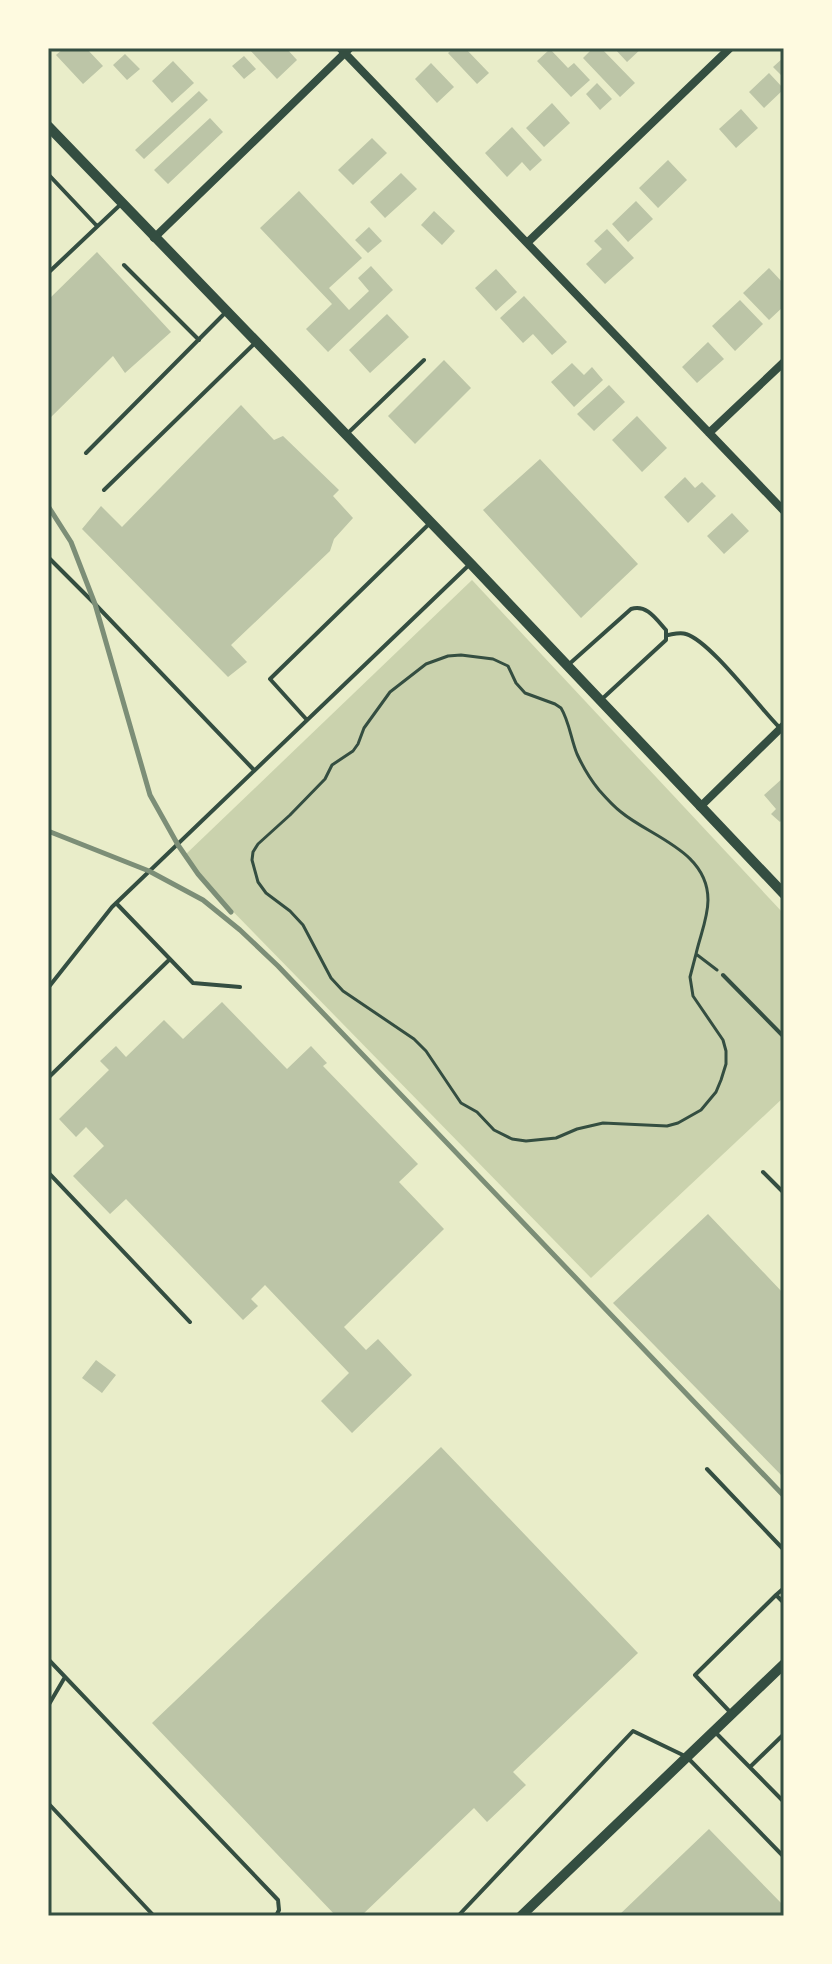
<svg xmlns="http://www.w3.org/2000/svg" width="832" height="1964" viewBox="0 0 832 1964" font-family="'PT Sans Narrow',sans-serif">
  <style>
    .green { fill: #cad2ad }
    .building { fill: #bcc5a7 }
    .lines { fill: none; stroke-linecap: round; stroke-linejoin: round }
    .path { stroke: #344e41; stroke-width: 3 }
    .service { stroke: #344e41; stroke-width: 4 }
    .minor { stroke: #344e41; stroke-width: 8 }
    .tertiary { stroke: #344e41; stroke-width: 10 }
    .rail { stroke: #7c8e77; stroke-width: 5 }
    .neatline { fill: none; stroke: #344e41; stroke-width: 3 }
  </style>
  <rect width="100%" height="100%" fill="#e9edc9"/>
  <path class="green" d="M472 580 784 914V1097L591 1278 214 892 185 855Z"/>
  <path class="building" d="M64 48H86L103 66 83 84 56 55Z
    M248 48H286L297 60 277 79Z
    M454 48H465L489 73 477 84 448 53Z
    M593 48H601L635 83 620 97 583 58Z
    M614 48H642L627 62Z
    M550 49 568 68 574 63 590 80 571 97 537 61Z
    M125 54 140 69 127 80 113 65Z
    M244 56 256 69 244 79 232 66Z
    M784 57V78L773 67Z
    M173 61 194 83 172 103 152 81Z
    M431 63 454 87 437 103 415 79Z
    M769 73 784 89 764 108 749 92Z
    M597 83 612 99 600 110 586 94Z
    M199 91 208 100 144 159 135 150Z
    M552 103 570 123 544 147 526 128Z
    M741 109 758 128 736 148 719 129Z
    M210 118 223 132 168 184 154 170Z
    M512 127 542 160 530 171 522 162 507 177 485 153Z
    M372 138 387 153 353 185 338 170Z
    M668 160 687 180 658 208 639 188Z
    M401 173 417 189 385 218 370 202Z
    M299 191 362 258 329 288 349 310 369 291 358 278 371 266 393 290 328 352 306 329 332 304 260 228Z
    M636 201 653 219 628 242 612 224Z
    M434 211 455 231 442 245 421 225Z
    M369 227 382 241 368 253 355 240Z
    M607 229 634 258 605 284 586 264 602 249 594 241Z
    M97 252 171 332 125 373 113 356 48 420V300Z
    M769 268 784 284V306L769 320 743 293Z
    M496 269 517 292 496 311 475 288Z
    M524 296 567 342 552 355 533 334 523 343 500 318Z
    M740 300 763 324 735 351 712 326Z
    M387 314 409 337 370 373 349 350Z
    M708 342 724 359 697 383 682 367Z
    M444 360 471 388 415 444 388 416Z
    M572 363 584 375 592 367 603 380 574 407 551 382Z
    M609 385 625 402 594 431 577 414Z
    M241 405 274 440 283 436 339 490 333 496 353 518 334 539 330 551 231 645 247 662 228 677 82 529 101 506 122 527Z
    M637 416 667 448 642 472 612 440Z
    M540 459 638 564 581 618 483 510Z
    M685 477 695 488 702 482 716 496 688 523 664 497Z
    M732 513 749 531 724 554 707 536Z
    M784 777V818L780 822 771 814 776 809 764 795Z
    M222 1002 287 1069 311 1046 327 1063 323 1066 418 1164 399 1182 444 1229 344 1327 366 1350 378 1339 412 1375 352 1433 321 1401 349 1373 265 1285 251 1299 258 1306 243 1320 126 1199 110 1214 73 1176 104 1146 86 1127 76 1137 59 1119 109 1070 100 1061 116 1046 126 1057 164 1020 183 1039Z
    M708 1214 784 1294V1478L613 1303Z
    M96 1360 116 1375 102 1393 82 1378Z
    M441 1447 638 1653 513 1772 526 1785 487 1822 474 1808 361 1916H336L152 1723Z
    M709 1829 784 1906V1916H618Z"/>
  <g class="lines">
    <path class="path" d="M696 954C700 936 708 918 708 900 708 851 651 837 621 812 613 806 606 798 599 790 590 779 583 767 577 754 571 739 569 721 561 708L555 704 525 693 516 683 508 666 493 659 461 655 448 656 426 664 390 692 364 728 358 744 353 751 332 765 325 779 290 815 258 844 253 852 252 860 258 882 266 893 290 911 303 925 331 978 343 991 414 1039 426 1051 461 1103 477 1112 494 1130 512 1139 526 1141 556 1138 577 1129 603 1123 667 1126 678 1123 701 1110 716 1092 721 1080 726 1064V1051L723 1040 693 996 690 977 696 954 717 970"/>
    <path class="service" d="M48 174 97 226
      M124 265 199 340
      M48 273 120 205
      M348 433 424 360
      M86 453 226 312
      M104 490 254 344
      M48 557 95 604 254 770
      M668 635C674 634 680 632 686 634 710 641 759 707 779 727
      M567 666 631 609C647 604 656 619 666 630V640L602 699
      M307 720 270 679 429 524
      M116 903 193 983 240 987
      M723 975 784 1037
      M48 988 112 907 469 565
      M48 1078 170 959
      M48 1172 190 1322
      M763 1172 784 1193
      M707 1469 784 1550
      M776 1595 784 1588
      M48 1659 278 1900 279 1910 276 1916
      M48 1706 65 1677
      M731 1713 695 1675 776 1595 784 1603
      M716 1733 784 1802
      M750 1767 784 1734
      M48 1803 154 1916
      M458 1916 633 1731 687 1757 784 1857"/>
    <path class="minor" d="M340 48 784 511
      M154 238 350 48
      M527 243 730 48
      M709 433 784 362
      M700 807 784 725"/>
    <path class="tertiary" d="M48 126 471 564 784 894
      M521 1916 784 1664"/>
    <path class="rail" d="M48 506 71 542 95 604 150 795 178 845 198 874 231 912
      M48 831 149 871 203 900 240 930 278 966 784 1496"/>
  </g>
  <rect width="832" height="1964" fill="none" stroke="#fefae0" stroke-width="100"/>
  <rect x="50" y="50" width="732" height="1864" class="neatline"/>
</svg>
